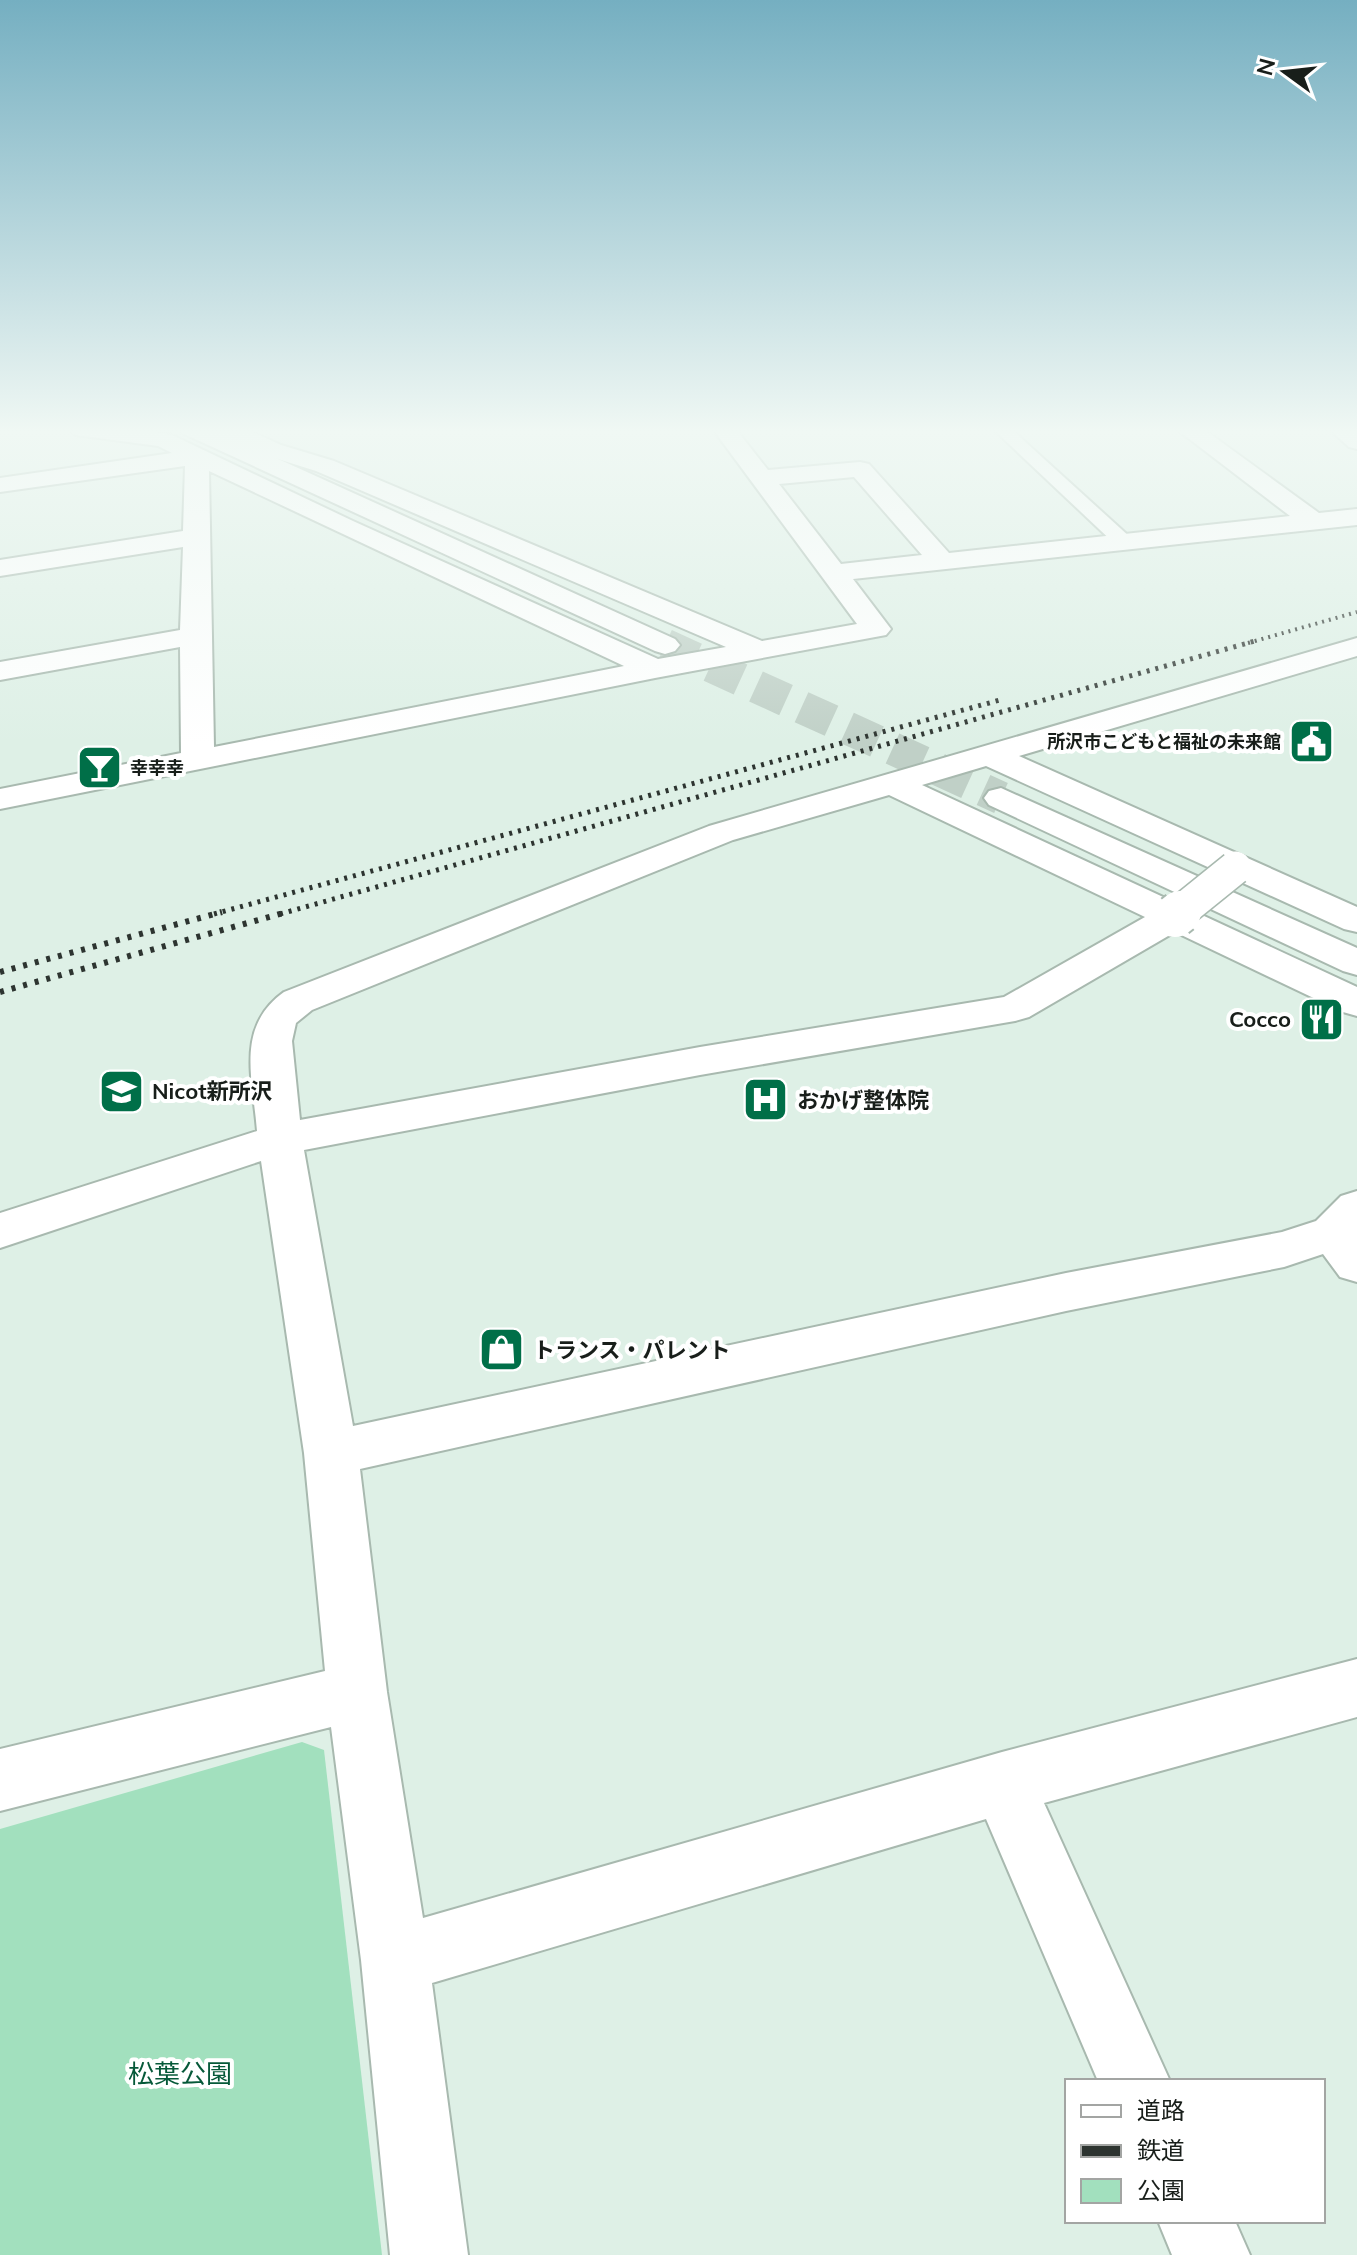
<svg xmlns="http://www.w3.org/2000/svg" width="1357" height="2255" viewBox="0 0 1357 2255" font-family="Mulish,'Noto Sans JP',sans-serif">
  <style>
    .green { fill: #a2e0be }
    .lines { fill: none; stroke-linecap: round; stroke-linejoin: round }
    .secondary-tunnel { stroke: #c0d0c7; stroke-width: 33; stroke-dasharray: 33 17; stroke-linecap: butt }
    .lane-casing { stroke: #a8b9af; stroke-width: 4 }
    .street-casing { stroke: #a8b9af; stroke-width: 4 }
    .secondary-casing { stroke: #a8b9af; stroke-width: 4 }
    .lane { fill: #fff; fill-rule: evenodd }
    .street { fill: #fff; fill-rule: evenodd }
    .secondary { fill: #fff; fill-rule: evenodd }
    .rail-far2 { stroke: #2d3430; stroke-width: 4; stroke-dasharray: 2 5; stroke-linecap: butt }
    .rail-far1 { stroke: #2d3430; stroke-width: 5; stroke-dasharray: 3 6; stroke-linecap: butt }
    .rail { stroke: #2d3430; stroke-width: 6; stroke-dasharray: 4 8; stroke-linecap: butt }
    .street-bridge-far1-casing { stroke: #a8b9af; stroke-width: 36; stroke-linecap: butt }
    .street-bridge-casing { stroke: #a8b9af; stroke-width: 46; stroke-linecap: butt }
    .street-bridge-far1 { stroke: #fff; stroke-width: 33 }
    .street-bridge { stroke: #fff; stroke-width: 42 }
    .labels { text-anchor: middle; stroke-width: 8; stroke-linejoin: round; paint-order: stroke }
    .far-poi-label { font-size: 18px; font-weight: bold; fill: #181e1a; stroke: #fff; text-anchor: end }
    .poi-label { font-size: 22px; font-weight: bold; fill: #181e1a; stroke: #fff; text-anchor: start }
    .near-park-label { font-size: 26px; fill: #065939; stroke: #fff }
  </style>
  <rect width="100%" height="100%" fill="#def0e6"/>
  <path class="green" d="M302 1742 324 1750 382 2255H0V1829Z"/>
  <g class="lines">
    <path class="secondary-tunnel" d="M665 645 1001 798"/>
    <defs>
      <path id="lane" d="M992 428H1010L1131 538 1134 542 1131 546H1117Z"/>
      <path id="street" d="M65 428H131L172 435 353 521 658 659 726 647 316 471 265 455 216 433 213 428H244L281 445 334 461 762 641 857 624 712 428H735L768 470 860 462 869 464 949 553 1290 516 1175 428H1202L1319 513 1357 509V525L853 579 891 629 886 635 655 678 0 809V789L181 753 180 647 0 680V662L180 630 183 547 0 576V560L183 531 185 466 0 492V478L172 453 158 446 76 435ZM209 471 624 666 214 747ZM854 477 922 555 841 564 779 484Z
        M1328 428H1354L1357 431V449L1349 447Z
        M1357 638V656L1019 756 1357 907V932L1344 929 986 766 922 785 1357 987V1016L1343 1012 1175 932 1029 1017 1015 1021 700 1075 304 1150 353 1426 1066 1273 1282 1232 1316 1221 1341 1196 1357 1191V1282L1340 1277 1323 1254 1284 1267 1066 1311 360 1469 387 1692 423 1918 1002 1752 1357 1659V1717L1044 1803 1170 2081H1098L986 1819 432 1983 468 2255H390L361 1960 331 1727 0 1811V1749L325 1671 304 1453 261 1161 0 1248V1213L257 1131C253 1079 235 1027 284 992L709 826ZM889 795 1145 917 1004 997 700 1047 300 1120 292 1041 296 1023 312 1010 733 840Z
        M1158 2221H1235L1250 2255H1172Z"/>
      <path id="secondary" d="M179 428H210L675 639 680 645 675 651 665 654 655 651 182 433Z
        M1001 788 1357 948V975L1343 971 989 805 984 798 989 791Z"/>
    </defs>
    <use href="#lane" class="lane-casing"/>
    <use href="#street" class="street-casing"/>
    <use href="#secondary" class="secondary-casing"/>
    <use href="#lane" class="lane"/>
    <use href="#street" class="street"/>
    <use href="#secondary" class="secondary"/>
    <path class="rail-far2" d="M1248 643 1357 612"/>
    <path class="rail-far1" d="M214 914 1000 700
      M280 914 1255 641"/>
    <path class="rail" d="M0 972 222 912
      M0 992 287 912"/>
    <defs>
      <path id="street-bridge-far1" d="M1178 914 1235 868"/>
      <path id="street-bridge" d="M1175 916 1180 912"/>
    </defs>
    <use href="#street-bridge-far1" class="street-bridge-far1-casing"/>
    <use href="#street-bridge" class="street-bridge-casing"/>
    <use href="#street-bridge-far1" class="street-bridge-far1"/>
    <use href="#street-bridge" class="street-bridge"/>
  </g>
  <linearGradient id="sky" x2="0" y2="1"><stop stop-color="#75afc1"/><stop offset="0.58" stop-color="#f0f8f4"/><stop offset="1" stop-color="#f0f8f4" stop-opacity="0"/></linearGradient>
  <rect width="1357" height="744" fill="url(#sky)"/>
  <defs>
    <symbol id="civic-square" viewBox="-11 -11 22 22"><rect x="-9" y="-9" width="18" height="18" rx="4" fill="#006f48" stroke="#fff"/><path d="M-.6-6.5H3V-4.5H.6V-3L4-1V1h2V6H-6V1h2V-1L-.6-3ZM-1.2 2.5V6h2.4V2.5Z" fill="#fff"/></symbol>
    <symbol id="bar-square" viewBox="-11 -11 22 22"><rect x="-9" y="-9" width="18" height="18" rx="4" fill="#006f48" stroke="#fff"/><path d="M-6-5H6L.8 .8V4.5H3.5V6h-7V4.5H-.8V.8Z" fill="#fff"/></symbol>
    <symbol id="restaurant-square" viewBox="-11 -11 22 22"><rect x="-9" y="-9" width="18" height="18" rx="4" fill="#006f48" stroke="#fff"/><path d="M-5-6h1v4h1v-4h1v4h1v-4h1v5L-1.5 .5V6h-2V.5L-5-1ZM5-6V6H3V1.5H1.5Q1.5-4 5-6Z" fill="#fff"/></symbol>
    <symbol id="school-square" viewBox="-11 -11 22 22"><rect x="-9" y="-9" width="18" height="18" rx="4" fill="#006f48" stroke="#fff"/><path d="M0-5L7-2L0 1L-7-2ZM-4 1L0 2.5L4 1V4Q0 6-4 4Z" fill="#fff"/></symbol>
    <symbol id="hospital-square" viewBox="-11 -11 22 22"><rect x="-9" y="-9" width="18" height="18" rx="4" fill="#006f48" stroke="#fff"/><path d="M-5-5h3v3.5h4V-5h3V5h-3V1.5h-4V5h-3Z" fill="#fff"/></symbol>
    <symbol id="shop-square" viewBox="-11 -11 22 22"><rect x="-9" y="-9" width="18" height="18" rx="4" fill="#006f48" stroke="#fff"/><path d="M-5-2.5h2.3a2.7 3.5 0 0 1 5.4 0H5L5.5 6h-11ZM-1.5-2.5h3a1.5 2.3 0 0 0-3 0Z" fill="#fff"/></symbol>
  </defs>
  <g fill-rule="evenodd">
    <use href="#civic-square" x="1286" y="716" width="51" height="51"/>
    <use href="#bar-square" x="74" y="742" width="51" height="51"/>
    <use href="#restaurant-square" x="1296" y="994" width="51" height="51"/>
    <use href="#school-square" x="96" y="1066" width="51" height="51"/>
    <use href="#hospital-square" x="740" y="1074" width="51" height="51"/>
    <use href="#shop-square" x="476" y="1324" width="51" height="51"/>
  </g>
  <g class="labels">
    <g class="far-poi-label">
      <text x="1281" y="748">所沢市こどもと福祉の未来館</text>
      <text x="130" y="774" text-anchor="start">幸幸幸</text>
    </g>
    <g class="poi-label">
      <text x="1291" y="1027" text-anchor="end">Cocco</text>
      <text x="152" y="1099">Nicot新所沢</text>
      <text x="797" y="1108">おかげ整体院</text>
      <text x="533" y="1358">トランス・パレント</text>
    </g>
    <g class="near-park-label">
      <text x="180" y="2083">松葉公園</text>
    </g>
  </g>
  <rect x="1065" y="2079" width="260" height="144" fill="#ffffff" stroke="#a3a5a3" stroke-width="2"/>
  <rect x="1081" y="2105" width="40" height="12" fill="#ffffff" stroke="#a3a5a3" stroke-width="2"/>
  <text x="1137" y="2119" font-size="24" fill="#181e1a">道路</text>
  <rect x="1081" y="2145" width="40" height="12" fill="#2d3430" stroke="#a3a5a3" stroke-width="2"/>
  <text x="1137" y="2159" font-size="24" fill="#181e1a">鉄道</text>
  <rect x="1081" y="2179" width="40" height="24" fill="#a2e0be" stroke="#a3a5a3" stroke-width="2"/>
  <text x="1137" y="2199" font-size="24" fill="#181e1a">公園</text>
  <g transform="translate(1285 72) rotate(285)" stroke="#ffffff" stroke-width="6" paint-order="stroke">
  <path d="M0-6L14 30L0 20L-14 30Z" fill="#181e1a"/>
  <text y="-12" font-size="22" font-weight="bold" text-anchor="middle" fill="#181e1a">N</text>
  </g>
</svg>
